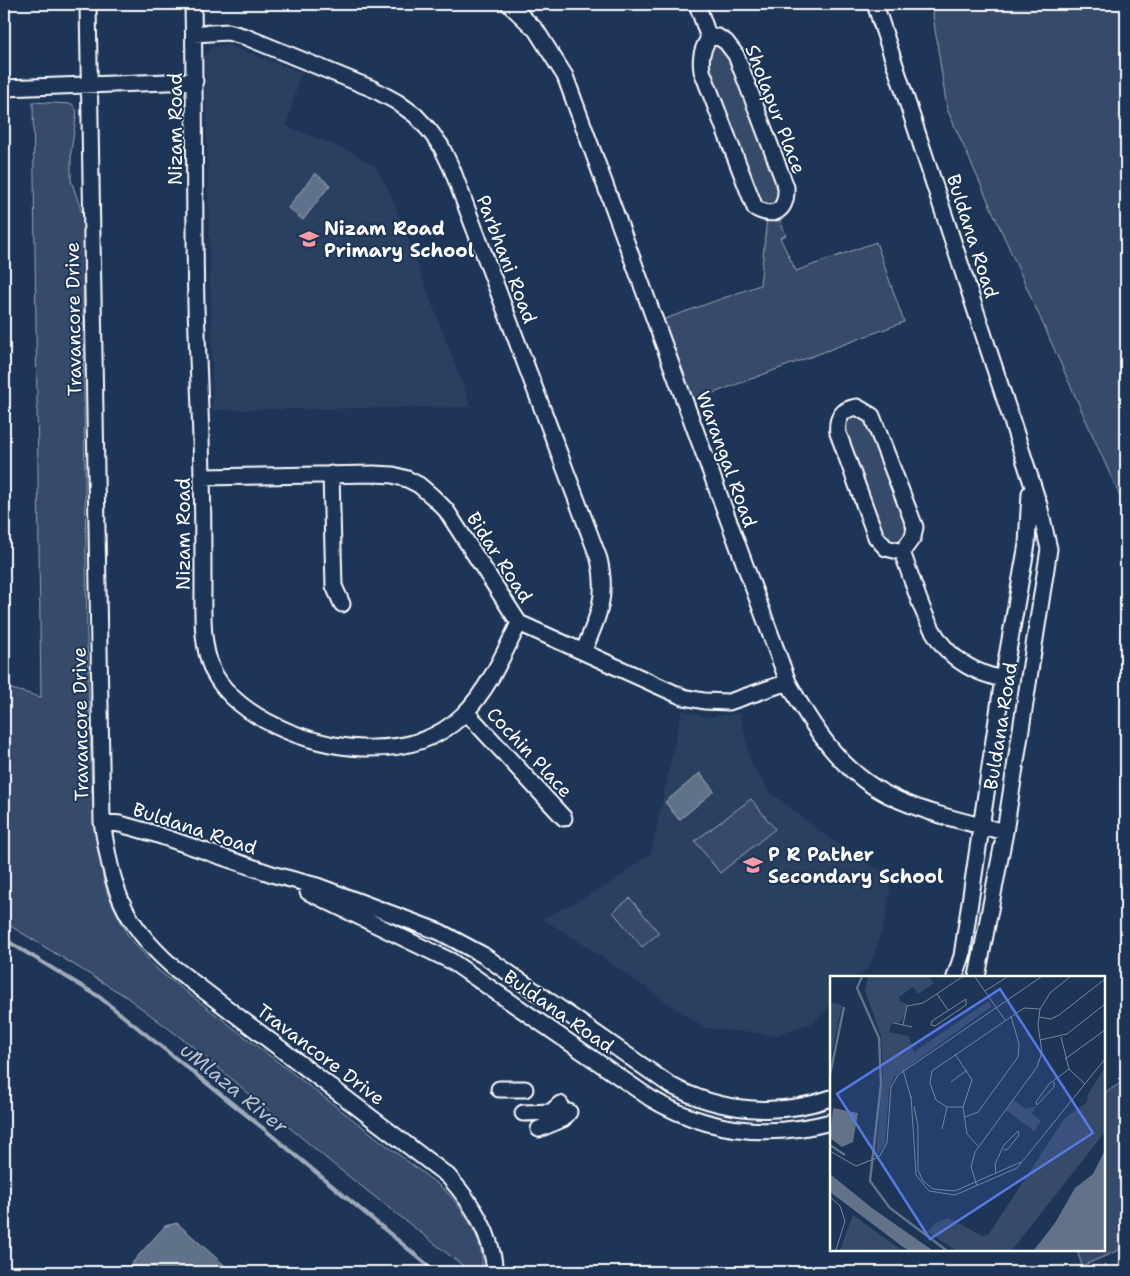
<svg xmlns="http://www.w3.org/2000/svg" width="1130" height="1276" viewBox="0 0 1130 1276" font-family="'Shantell Sans',sans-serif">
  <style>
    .built { fill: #2a4161 }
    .green { fill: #364b69; stroke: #9aa5b4 }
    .water { fill: #617289; stroke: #a0aab8 }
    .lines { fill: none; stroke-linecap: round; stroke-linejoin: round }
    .stream { stroke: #a0aab8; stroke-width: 4 }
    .minor-casing { stroke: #fff; stroke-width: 19 }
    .minor { stroke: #1d3557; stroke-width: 15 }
    .labels { text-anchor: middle; stroke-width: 4; stroke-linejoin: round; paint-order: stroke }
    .street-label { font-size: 19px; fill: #fff; stroke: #1d3557 }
    .poi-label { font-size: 19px; font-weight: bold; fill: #fff; stroke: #1d3557; text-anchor: start }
    .water-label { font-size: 20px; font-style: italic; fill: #b8c0ca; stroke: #1d3557 }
    .inset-river { fill: none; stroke: #617289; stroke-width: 2.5 }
    .inset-road { fill: none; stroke: #77869a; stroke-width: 1 }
    .view { fill: #567ae2; fill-opacity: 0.15; stroke: #567ae2; stroke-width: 2.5 }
    .inset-edge { fill: none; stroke: #fff; stroke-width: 2.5 }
  </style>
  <rect width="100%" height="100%" fill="#1d3557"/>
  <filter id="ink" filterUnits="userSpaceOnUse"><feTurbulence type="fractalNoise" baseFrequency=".02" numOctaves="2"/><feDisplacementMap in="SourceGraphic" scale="10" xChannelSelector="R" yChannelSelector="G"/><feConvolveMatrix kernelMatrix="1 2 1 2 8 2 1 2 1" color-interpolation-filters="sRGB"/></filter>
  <g filter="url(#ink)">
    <path class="built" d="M227 45 301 72 286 126 349 151 375 166 390 192 471 407 213 410 205 55 212 47Z
      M682 710 708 717 740 713 751 764 771 793 829 838 891 878 887 914 871 964 859 977H831V1006L812 1023 775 1035 704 1028 577 940 542 919 608 885 651 853Z"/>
    <path class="green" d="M934 4H1126V510L947 109 933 16Z
      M720 43 725 45 763 138 783 202 763 210 705 63 709 49Z
      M33 102 72 104 77 111 71 152V180L84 219 83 321 87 637 92 792 103 877 108 895 128 936 159 971 445 1190C464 1211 486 1241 482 1272H471L333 1164 192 1046 125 996 4 922V687L41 697Z
      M778 216 786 235 780 238 796 271 876 242 904 322 692 401 662 320 760 285 767 218Z
      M865 414 910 527 903 543 886 545 866 502 842 420 845 416Z
      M751 799 775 829 720 873 695 841Z
      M630 898 659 933 642 947 613 912Z
      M1126 1080V1247L1082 1266 1077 1250H1104V1093Z"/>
    <path class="water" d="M315 173 330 185 303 220 288 208Z
      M700 773 714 791 679 820 665 802Z
      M177 1223 232 1272H124L165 1226Z"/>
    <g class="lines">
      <path class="stream" d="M4 939 98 996 264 1129 436 1272"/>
      <defs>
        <path id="minor" d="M88 4 102 822C113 889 120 920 173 967L448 1176C473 1204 492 1234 495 1272
          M193 4C195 105 194 206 196 307 198 364 201 421 202 478 203 513 203 549 203 584 203 611 201 643 212 669 235 718 310 746 362 748 457 751 482 700 519 623
          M509 4 536 30 565 76 788 682C848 793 888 803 1005 832
          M697 4 709 38
          M875 4 1008 409 1039 505 1049 549 1005 832 977 977
          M194 34 228 32 246 37 373 89 397 102 415 115 429 130 441 146 452 169 599 559C608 596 598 618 583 652
          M718 37 726 42 736 55 786 187C787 210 775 219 755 208L702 71C700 58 702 49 709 38Z
          M4 88 195 81
          M857 407 872 416 915 527 913 537 902 552 886 548 876 537 838 433C836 418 842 409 857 407Z
          M331 474 334 586 342 604
          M202 477 374 474 393 475 407 479 419 485 433 497 446 510 519 623 683 697 704 701 729 702 788 682
          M902 552C925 613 931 664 1003 679
          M466 712 564 818
          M102 822 120 824 152 833 275 875 317 886 440 932 483 955 670 1085C720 1112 778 1117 831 1098
          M308 892 451 961 650 1098C707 1132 767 1139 831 1122
          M955 977 962 956 1003 679 1027 544 1030 493
          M499 1089H525
          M523 1113 551 1112 560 1104
          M539 1129 563 1119 569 1112"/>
      </defs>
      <use href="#minor" class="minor-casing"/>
      <use href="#minor" class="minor"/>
    </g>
  </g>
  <defs>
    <symbol id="school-bare" viewBox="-9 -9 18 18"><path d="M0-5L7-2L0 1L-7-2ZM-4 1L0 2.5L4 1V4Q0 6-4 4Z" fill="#ff9aa2" stroke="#1d3557" stroke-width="2.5" paint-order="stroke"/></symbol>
  </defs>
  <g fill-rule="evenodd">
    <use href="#school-bare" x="295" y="225" width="28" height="28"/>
    <use href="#school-bare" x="739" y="851" width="28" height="28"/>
  </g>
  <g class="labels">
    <g class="street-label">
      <text transform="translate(776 109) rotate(69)" y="7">Sholapur Place</text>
      <text transform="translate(175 129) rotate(-90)" y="7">Nizam Road</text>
      <text transform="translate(973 236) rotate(72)" y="7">Buldana Road</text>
      <text transform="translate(507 259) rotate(69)" y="7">Parbhani Road</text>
      <text transform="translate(73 319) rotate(-91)" y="7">Travancore Drive</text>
      <text transform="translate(727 459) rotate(70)" y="7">Warangal Road</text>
      <text transform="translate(183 534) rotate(-90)" y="7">Nizam Road</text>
      <text transform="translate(500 557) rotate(57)" y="7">Bidar Road</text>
      <text transform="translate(80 724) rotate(-91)" y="7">Travancore Drive</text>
      <text transform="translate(1000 726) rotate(-81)" y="7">Buldana Road</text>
      <text transform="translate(530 752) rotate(47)" y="7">Cochin Place</text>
      <text transform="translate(195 828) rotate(18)" y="7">Buldana Road</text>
      <text transform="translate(559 1011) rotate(35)" y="7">Buldana Road</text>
      <text transform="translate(321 1054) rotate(37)" y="7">Travancore Drive</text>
    </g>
    <g class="poi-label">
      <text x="324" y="235">Nizam Road<tspan x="324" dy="22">Primary School</tspan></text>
      <text x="768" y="861">P R Pather<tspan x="768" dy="22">Secondary School</tspan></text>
    </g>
    <g class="water-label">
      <text transform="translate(234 1088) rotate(39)" y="7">uMlaza River</text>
    </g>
  </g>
  <g transform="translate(830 976)">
    <rect width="275" height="275" fill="#1d3557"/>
    <path d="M38 1H99L104 7 88 18 83 11 69 21 70 25 78 28 72 45 61 49 59 56 79 60 84 76 159 25 162 30 64 101 59 113 55 168 46 180 53 98 51 60 35 14ZM0 26 12 29 0 86ZM275 91V156L182 274H125L98 256 105 247 118 242 153 260 159 258 234 143 257 126 258 118ZM184 124 196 133 207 130 201 137 211 145 204 155 176 134ZM23 239 71 274H10Z" fill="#364b69"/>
    <path d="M3 132 28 137 23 166 12 171 0 162ZM275 174V274H204L225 247 245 212 263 198ZM0 198 42 232 102 274H78L73 271 0 216Z" fill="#617289"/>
    <path class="inset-river" d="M32 1 27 12 49 62 51 108 40 205 60 232 116 274M0 99 14 31M0 169 15 179"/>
    <path class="inset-road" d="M145 1 175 44M155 15 177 1M107 18 118 34M136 23V29L105 50 101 49 102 45ZM209 41 221 43 229 39 275 3M64 47 82 51M73 49 77 30 93 27 132 1M231 61 239 93 255 108M210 64 237 58 275 28M125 78 142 104 133 131 137 158 148 170M235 83 275 54M73 94 81 122M121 106 137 94M81 120 86 199 99 215 125 219 187 192 275 83M207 129 206 126 219 108 239 93M207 129 224 111V106M84 130 88 150V194L93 205 103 213 125 215 191 186M133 131H117L106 124 100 107 102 95 194 32 210 33M135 141 148 136 188 81 189 68 181 40M112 153 117 131M0 175 26 190 49 181 57 167 61 111 68 99 211 1M166 197 165 188 174 169 188 155 189 159 178 173 174 174M147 210 141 191 145 176 207 91 212 76 208 49 210 33 221 16 240 1M0 221 10 230 15 245 6 274"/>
    <path class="view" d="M170 13 263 157 100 263 7 118Z"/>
    <rect width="275" height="275" class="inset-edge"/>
  </g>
  <rect width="1130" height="1276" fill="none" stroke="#1d3557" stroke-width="20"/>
  <rect x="10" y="10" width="1110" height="1256" fill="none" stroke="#fff" stroke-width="2" filter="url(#ink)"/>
</svg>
